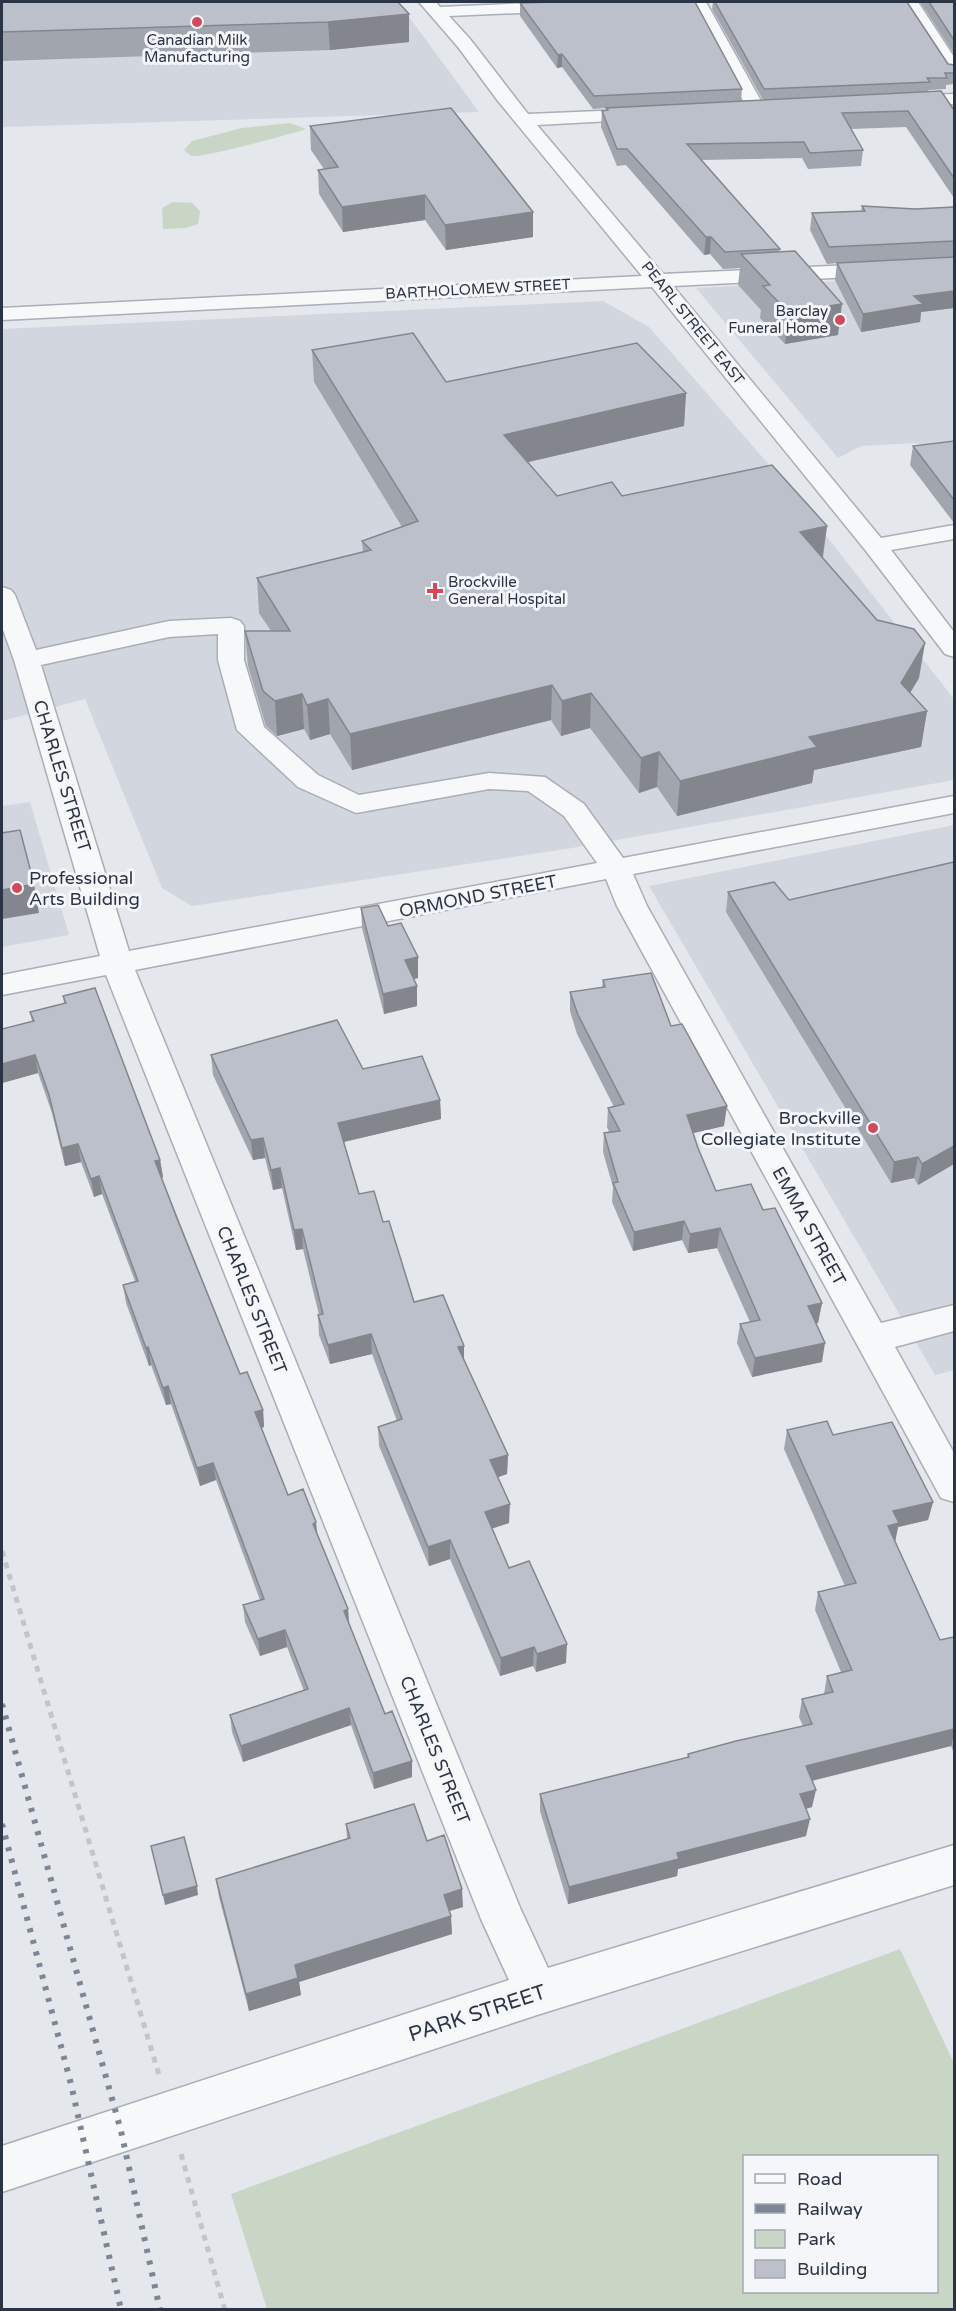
<svg xmlns="http://www.w3.org/2000/svg" width="956" height="2311" viewBox="0 0 956 2311" font-family="'Varela Round',sans-serif">
  <style>
    .built { fill: #d2d6de }
    .green { fill: #c9d6c5; fill-rule: evenodd }
    .lines { fill: none; stroke-linecap: round; stroke-linejoin: round }
    .minor-casing { stroke: #a9aeb7; stroke-width: 3 }
    .path { stroke: #c2c5cb; stroke-width: 5; stroke-dasharray: 6 6; stroke-linecap: butt }
    .minor { fill: #f7f8fa; fill-rule: evenodd }
    .rail { stroke: #7d8696; stroke-width: 6; stroke-dasharray: 4 8; stroke-linecap: butt }
    .wall { fill: #a1a5ae }
    .shaded-wall { fill: #83868d }
    .building { fill: #bbc0ca; stroke: #83868d; stroke-width: 1.5 }
    .poi-dot { fill: #d1495b; stroke: #f4f6f9; stroke-width: 2 }
    .labels { text-anchor: middle; stroke-width: 6; stroke-linejoin: round; paint-order: stroke }
    .far-poi-label { font-size: 15px; fill: #2b3445; stroke: #f4f6f9 }
    .far-street-label { font-size: 15px; fill: #2b3445; stroke: #f4f6f9 }
    .street-label { font-size: 18px; fill: #2b3445; stroke: #f4f6f9 }
    .poi-label { font-size: 18px; fill: #2b3445; stroke: #f4f6f9; text-anchor: start }
    .near-street-label { font-size: 21px; fill: #2b3445; stroke: #f4f6f9 }
  </style>
  <rect width="100%" height="100%" fill="#e4e7ec"/>
  <path class="built" d="M2 2H398L479 112 2 127Z
    M935 276 954 296V447L939 448 914 443 861 446 838 458 696 288Z
    M603 301 649 327 784 482 954 699V780L572 848 192 906 162 888 85 699 2 721V329Z
    M30 802 69 935 2 947V806Z
    M954 825V1370L935 1375 649 886Z"/>
  <path class="green" d="M290 123 306 129C292 134 201 158 192 156 189 155 187 152 184 150L192 141 242 128Z
    M173 202 192 203 200 211 198 224 186 228 163 229 162 208Z
    M900 1949 954 2063V2309H267L231 2194ZM744 2156H936V2292H744Z"/>
  <g class="lines">
    <defs>
      <path id="minor" d="M419 2H436L440 7 554 2H660L658 6 652 7 449 16 470 39 528 114 648 109 654 110 657 114 654 118 648 119 537 125 663 274 954 260V272L673 286 881 538 954 525V539L891 550 954 632V657L945 654 866 551 652 287 2 320V308L642 276 498 101 458 47Z
        M690 2H706L765 108 762 112H750L747 108Z
        M902 2H918L954 57V75L948 74Z
        M954 94V104L903 106 897 105 894 101 897 97 903 96Z
        M2 587 11 590 15 595 36 650 169 621 231 618 240 621 244 626V660L264 727 318 775 359 795 489 773 545 777 584 804 623 858 954 796V813L633 874 647 906 881 1323 954 1305V1331L895 1347 954 1453V1502L941 1498 617 906 606 879 135 970 521 1910 548 1968 954 1845V1885L537 2015 2 2192V2146L509 1980 481 1919 106 975 2 995V975L100 956 14 660 2 627ZM218 634V660L237 730 298 787 356 813 489 789 528 791 564 816 597 863 129 951 41 665 169 637Z"/>
    </defs>
    <use href="#minor" class="minor-casing"/>
    <path class="path" d="M2 1551 159 2075
      M181 2154 225 2310"/>
    <use href="#minor" class="minor"/>
    <path class="rail" d="M2 1704 121 2131 160 2310
      M2 1824 71 2084 121 2310"/>
  </g>
  <path class="wall" d="M2 2 409 14V42L330 50 2 61Z
    M713 2H907L948 64 954 65V84L946 85V89L929 90 928 91 954 110V198L906 127 851 129 863 150 861 166 808 169 802 158 702 160 780 249 779 252 838 335 785 344 760 318 761 310 738 285 740 268 723 269 710 254 704 255 626 165 617 166 601 127 602 111 606 110V108L593 109 562 67 557 68 520 16V3L742 89 741 101 763 100 712 9Z
    M920 2H954V54Z
    M310 126 533 212V237L446 250 425 220 343 232 319 194 318 170 324 169 311 150Z
    M862 206 915 209 954 207V308L921 312 920 322 861 332 835 280 837 263 827 264 810 230 812 213 861 211Z
    M312 350 446 382 686 393 684 426 527 462 557 496H622L827 526 823 558 919 678 910 693 927 711 921 747 814 770 812 783 677 816 657 787 639 793 590 728 561 736 551 720 352 770 330 734 310 740 304 729 277 736 266 726 248 666 245 631H271L259 613 257 578 363 552 362 541 402 527 314 382Z
    M954 441V523L910 465 913 446Z
    M954 862V1164L918 1185 914 1178 891 1183 726 912 728 892 789 900Z
    M361 908 388 926 418 978 413 979 417 1006 384 1014 362 928Z
    M603 980 671 1026 724 1126 693 1133 698 1148 716 1191 763 1210 822 1303 818 1323H816L822 1362 752 1377 737 1343 740 1324 750 1322 717 1248 688 1253 682 1240 633 1251 612 1202 613 1187 603 1152 604 1133 609 1132 607 1127 608 1108 614 1107 577 1034 570 1011V992L602 987Z
    M63 996 160 1160 163 1177 162 1178 240 1374 263 1410 264 1427 261 1428 288 1495 317 1535 348 1609 349 1624 385 1714 412 1777 374 1789 351 1725 243 1762 232 1732 230 1715 304 1691 287 1647 260 1656 245 1622 243 1605 260 1600 216 1480 200 1486 171 1404 166 1405 151 1365 149 1366 126 1303 123 1285 135 1281 102 1194 94 1197 81 1162 65 1166 52 1113 38 1073 2 1083V1029L32 1021 30 1012 64 1003Z
    M211 1055 363 1069 440 1100 441 1119 344 1142 359 1194 383 1222 414 1302 464 1360 508 1455 507 1474 498 1477 509 1523 492 1528 509 1568 566 1663 536 1672 533 1666 500 1676 450 1559 429 1566 379 1446 378 1427 397 1421 372 1354 330 1364 319 1335 318 1315H319L303 1249 296 1250 282 1188 273 1190 265 1158 253 1160 213 1075Z
    M787 1430 833 1435 933 1502 928 1520 898 1527 895 1542 940 1640 954 1637V1753L951 1746 812 1781V1807L806 1809V1836L678 1869 677 1876 568 1904 540 1811V1794L687 1758 688 1754 803 1726 799 1717 802 1699 824 1694 827 1676 841 1672 815 1610 818 1592 845 1586 784 1449Z
    M346 1824 427 1841 463 1907 450 1911 452 1934 299 1982 301 1995 249 2011 219 1897 216 1879 347 1839Z"/>
  <path class="shaded-wall" d="M409 14V42L330 50 328 22Z
    M562 54V67L557 68 558 55Z
    M425 195V220L343 232 342 207Z
    M533 212V237L446 250 445 225Z
    M706 237H711L710 254 704 255Z
    M954 291V308L921 312 920 322 861 332 863 314 914 296Z
    M842 304 838 335 785 344 788 312Z
    M686 393 684 426 503 468 504 435Z
    M827 526 822 560 800 532Z
    M925 643 919 678 895 718 901 683Z
    M552 685 551 720 352 770 350 734Z
    M591 693 590 728 561 736 562 701Z
    M302 694 304 729 277 736 275 701Z
    M328 699 330 734 310 740 307 705Z
    M927 711 921 747 814 770 812 783 677 816 680 781 809 737Z
    M659 752 657 787 639 793 641 758Z
    M34 884 39 913 2 919V890Z
    M418 957V978L405 981V960Z
    M417 986V1006L384 1014 383 994Z
    M35 1055 38 1073 2 1083V1064Z
    M440 1100 441 1119 339 1143 338 1123Z
    M727 1106 724 1126 685 1135 687 1115Z
    M263 1138 265 1158 253 1160 251 1140Z
    M78 1144 81 1162 65 1166 62 1148Z
    M954 1146V1164L918 1185 922 1164Z
    M918 1157 914 1178 891 1183 894 1162Z
    M160 1160 163 1177 158 1179 155 1161Z
    M280 1168 282 1188 273 1190 271 1170Z
    M99 1176 102 1194 94 1197 91 1179Z
    M684 1221 682 1240 633 1251 634 1232Z
    M720 1228 717 1248 688 1253 690 1234Z
    M302 1229 303 1249 296 1250 294 1230Z
    M822 1303 818 1323 804 1326 808 1306Z
    M371 1334 372 1354 330 1364 328 1345Z
    M825 1343 822 1362 752 1377 755 1358Z
    M464 1346V1365L458 1347Z
    M148 1347 151 1365 149 1366 146 1348Z
    M168 1386 171 1404 166 1405 163 1388Z
    M263 1410 264 1427 257 1429 255 1412Z
    M508 1455 507 1474 490 1480V1460Z
    M213 1463 216 1480 200 1486 197 1468Z
    M933 1502 928 1520 898 1527 895 1542 888 1526 893 1511Z
    M510 1504 509 1523 485 1531V1512Z
    M316 1522 318 1540 313 1524Z
    M450 1540V1559L429 1566 428 1547Z
    M348 1609 349 1626 344 1611Z
    M285 1630 287 1647 260 1656 258 1639Z
    M567 1644 566 1663 536 1672 537 1654Z
    M534 1647 533 1666 500 1676 501 1658Z
    M349 1708 351 1725 243 1762 241 1746Z
    M954 1729V1735L951 1746 802 1783 806 1766Z
    M412 1761V1777L374 1789 373 1773Z
    M816 1790 812 1807 797 1811 800 1794Z
    M810 1819 806 1836 678 1869 677 1876 568 1904 569 1887 677 1853Z
    M197 1886 198 1895 165 1905 163 1895Z
    M462 1889 463 1907 445 1912 444 1895Z
    M451 1916 452 1934 299 1982 301 1995 249 2011 246 1994 295 1965Z"/>
  <path class="building" d="M2 2H398L409 14 328 22 2 32Z
    M557 2H695L742 89 594 96 562 54 558 55 520 3Z
    M715 2H907L948 64 954 65V73H945L947 78H927L930 82 764 89Z
    M929 2H954V40Z
    M941 91 954 110V178L908 111 842 113 863 150 810 153 804 142 687 144 780 249 725 252 711 237H706L627 149H617L602 111 608 110 606 108Z
    M451 108 533 212 445 225 425 195 342 207 318 170 338 167 310 126Z
    M862 206 915 209 954 207V241L829 247 812 213 865 211Z
    M795 251 842 304 788 312 763 286 770 285 741 254Z
    M954 257V291L914 296 923 304 863 314 837 263Z
    M413 333 446 382 637 343 686 393 504 435 557 496 612 482 622 496 772 465 827 526 800 532 877 620 914 629 925 643 901 683 927 711 809 737 817 747 680 781 659 752 641 758 591 693 562 701 552 685 350 734 328 699 307 705 302 694 275 701 263 691 245 631H290L257 578 371 550 362 541 418 521 312 350Z
    M954 441V500L913 446Z
    M20 830 34 884 2 890V833Z
    M954 862V1146L922 1164 918 1157 894 1162 728 892 774 882 789 900Z
    M378 905 388 926 401 923 418 957 405 960 417 986 383 994 361 908Z
    M651 973 671 1026 682 1024 727 1106 687 1115 698 1148 716 1191 751 1184 763 1210 775 1208 822 1303 808 1306 825 1343 755 1358 740 1324 760 1320 720 1228 690 1234 684 1221 634 1232 613 1183 618 1182 604 1133 620 1131 608 1108 624 1104 578 1015 570 992 605 987 603 980Z
    M95 988 160 1160 155 1161 178 1221 240 1374 247 1372 263 1410 255 1412 288 1495 303 1489 316 1522 313 1524 348 1609 344 1611 385 1714 392 1711 412 1761 373 1773 349 1708 241 1746 230 1715 308 1689 285 1630 258 1639 243 1605 264 1599 213 1463 197 1468 168 1386 163 1388 148 1347 146 1348 123 1285 138 1281 99 1176 91 1179 78 1144 62 1148 49 1095 35 1055 2 1064V1029L34 1021 30 1012 66 1003 63 996Z
    M337 1020 363 1069 422 1056 440 1100 338 1123 359 1194 374 1191 383 1222 389 1221 414 1302 443 1295 464 1346 458 1347 508 1455 490 1460 510 1504 485 1512 509 1568 529 1561 567 1644 537 1654 534 1647 501 1658 450 1540 428 1547 378 1427 402 1419 371 1334 328 1345 318 1315 323 1314 302 1229 294 1230 280 1168 271 1170 263 1138 251 1140 211 1055Z
    M827 1421 833 1435 892 1422 933 1502 893 1511 899 1523 888 1526 940 1640 954 1637V1729L806 1766 816 1790 800 1794 810 1819 677 1853 679 1859 569 1887 540 1794 689 1757 688 1754 736 1741 812 1724 802 1699 833 1692 827 1676 852 1670 818 1592 856 1583 787 1430Z
    M414 1804 427 1841 444 1835 462 1889 444 1895 451 1916 295 1965 298 1978 246 1994 216 1879 350 1838 346 1824Z
    M184 1837 197 1886 163 1895 151 1846Z"/>
  <g class="poi-dot">
    <circle cx="197" cy="22" r="6"/>
    <circle cx="840" cy="320" r="6"/>
    <path d="M432 582h6v6h6v6h-6v6h-6v-6h-6v-6h6z"/>
    <circle cx="17" cy="888" r="6"/>
    <circle cx="873" cy="1128" r="6"/>
  </g>
  <g class="labels">
    <g class="far-poi-label">
      <text x="197" y="45">Canadian Milk<tspan x="197" dy="17">Manufacturing</tspan></text>
      <text x="828" y="316" text-anchor="end">Barclay<tspan x="828" dy="17">Funeral Home</tspan></text>
      <text x="448" y="587" text-anchor="start">Brockville<tspan x="448" dy="17">General Hospital</tspan></text>
    </g>
    <g class="far-street-label">
      <text transform="translate(478 289) rotate(-3)" y="5">BARTHOLOMEW STREET</text>
      <text transform="translate(693 323) rotate(51)" y="5">PEARL STREET EAST</text>
    </g>
    <g class="street-label">
      <text transform="translate(62 776) rotate(73)" y="6">CHARLES STREET</text>
      <text transform="translate(478 896) rotate(-11)" y="6">ORMOND STREET</text>
      <text transform="translate(809 1226) rotate(61)" y="6">EMMA STREET</text>
      <text transform="translate(252 1300) rotate(68)" y="6">CHARLES STREET</text>
      <text transform="translate(435 1750) rotate(68)" y="6">CHARLES STREET</text>
    </g>
    <g class="poi-label">
      <text x="29" y="884">Professional<tspan x="29" dy="21">Arts Building</tspan></text>
      <text x="861" y="1124" text-anchor="end">Brockville<tspan x="861" dy="21">Collegiate Institute</tspan></text>
    </g>
    <g class="near-street-label">
      <text transform="translate(477 2013) rotate(-18)" y="7">PARK STREET</text>
    </g>
  </g>
  <rect width="956" height="2311" fill="none" stroke="#2b3445" stroke-width="6"/>
  <rect x="743" y="2155" width="195" height="138" fill="#f4f6f9" stroke="#a4a8b1" stroke-width="1.5"/>
  <rect x="755" y="2174" width="30" height="9" fill="#f7f8fa" stroke="#a4a8b1" stroke-width="1.5"/>
  <text x="797" y="2185" font-size="18" fill="#2b3445">Road</text>
  <rect x="755" y="2204" width="30" height="9" fill="#7d8696" stroke="#a4a8b1" stroke-width="1.5"/>
  <text x="797" y="2215" font-size="18" fill="#2b3445">Railway</text>
  <rect x="755" y="2230" width="30" height="18" fill="#c9d6c5" stroke="#a4a8b1" stroke-width="1.5"/>
  <text x="797" y="2245" font-size="18" fill="#2b3445">Park</text>
  <rect x="755" y="2260" width="30" height="18" fill="#bbc0ca" stroke="#a4a8b1" stroke-width="1.5"/>
  <text x="797" y="2275" font-size="18" fill="#2b3445">Building</text>
</svg>
